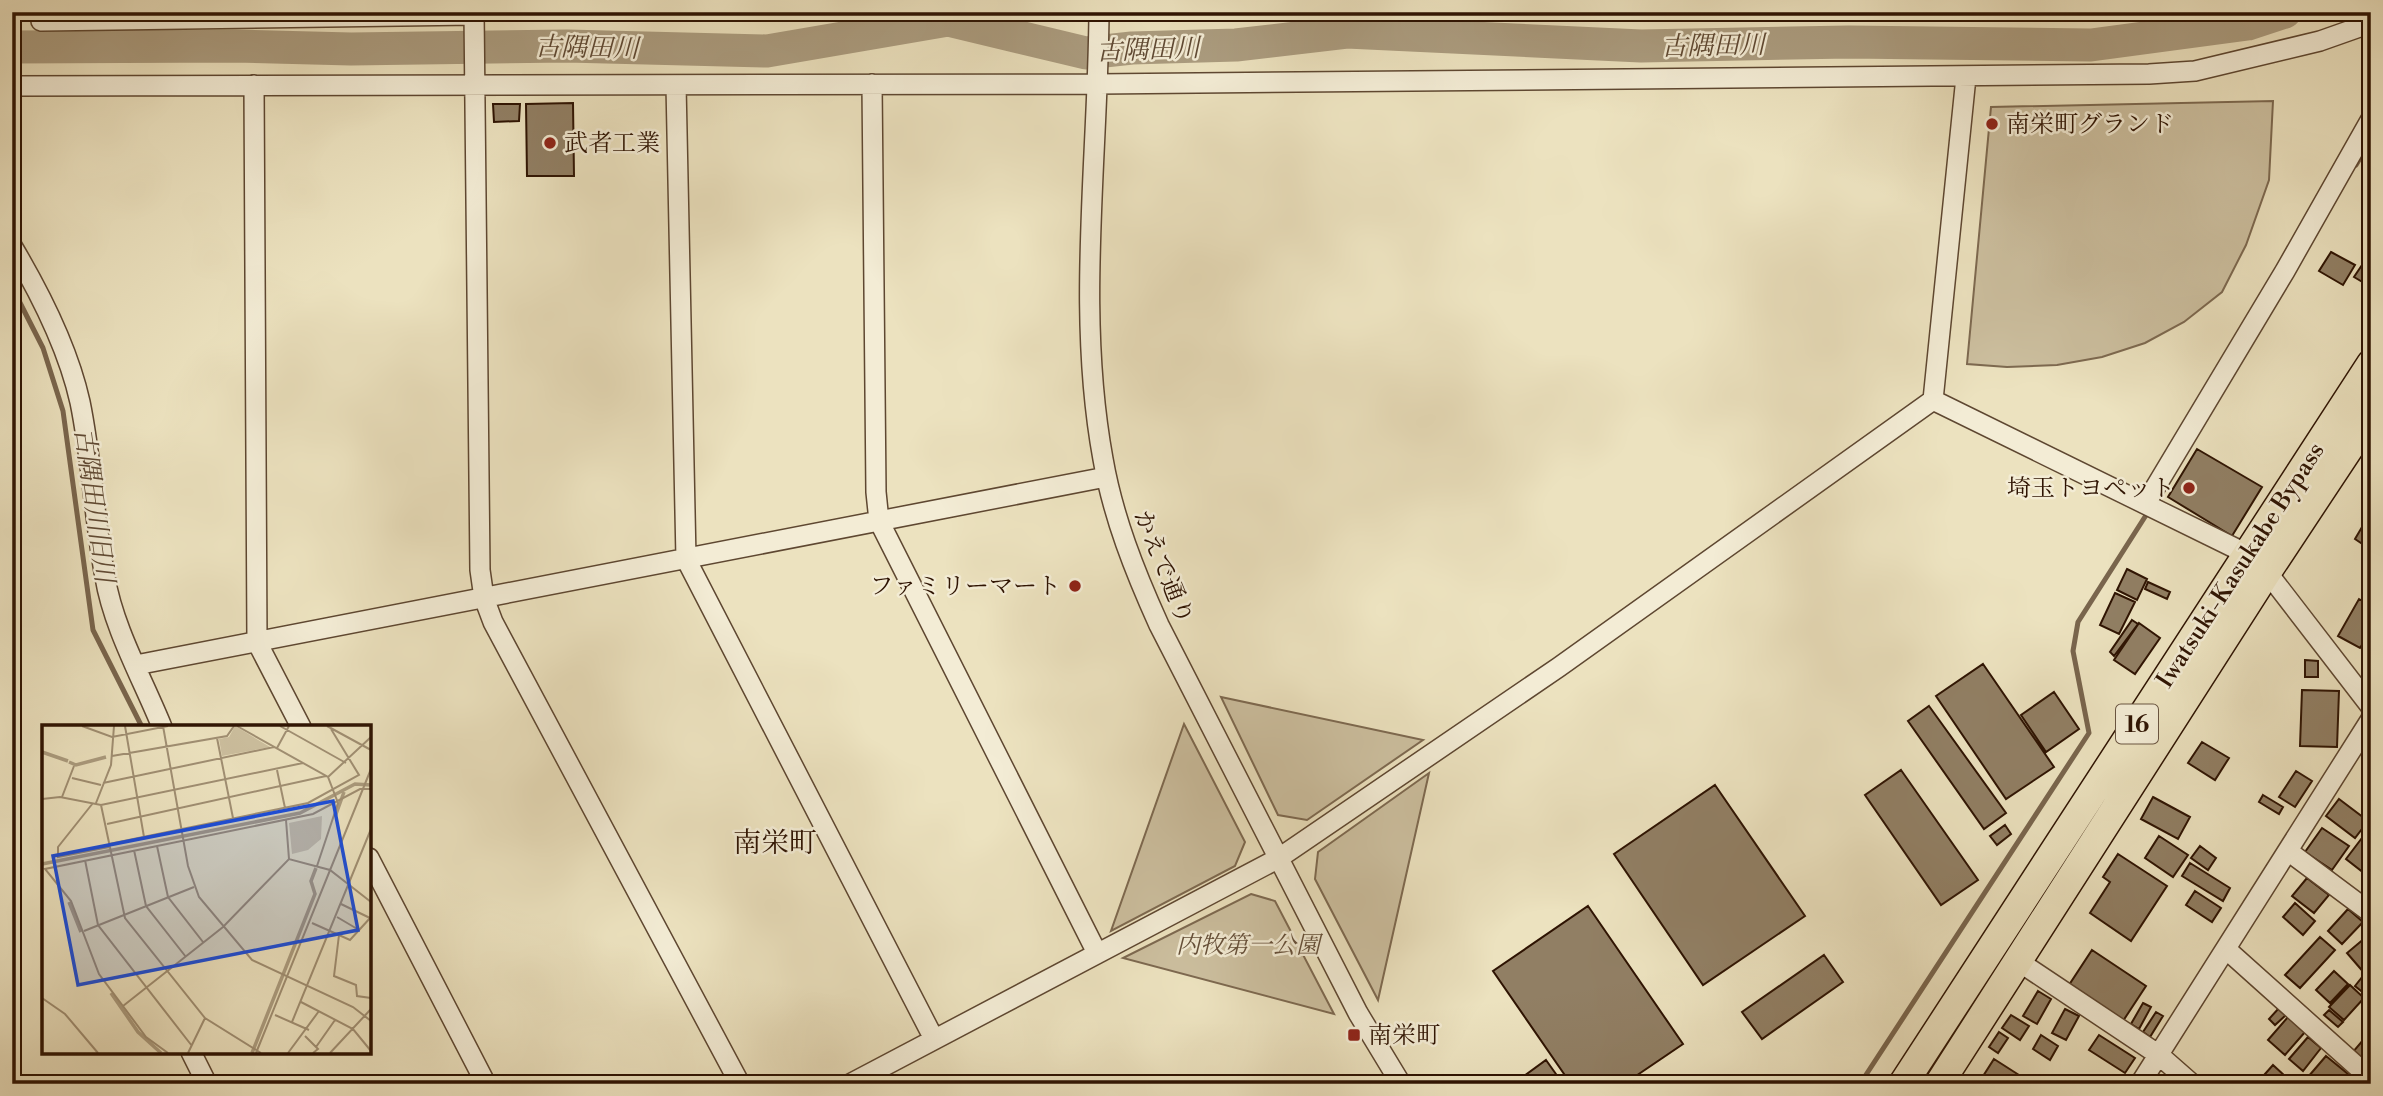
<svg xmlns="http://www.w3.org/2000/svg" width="2383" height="1096" viewBox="0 0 2383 1096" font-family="'Libre Bodoni','Noto Serif JP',serif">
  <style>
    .green { fill: #ccbf9f; stroke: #7d6950; stroke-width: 2 }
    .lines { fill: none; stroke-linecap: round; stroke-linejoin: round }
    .stream { stroke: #79654d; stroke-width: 5 }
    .river { stroke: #ab9c7f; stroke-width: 33 }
    .building { fill: #917f64; stroke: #2e1302; stroke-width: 2 }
    .minor-casing { stroke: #5e4731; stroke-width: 22 }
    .highway-casing { stroke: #2e1302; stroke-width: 31 }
    .minor { stroke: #f3ecd5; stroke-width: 19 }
    .highway { stroke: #ece2bf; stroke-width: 28 }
    .poi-dot { fill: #8f2418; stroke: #f3ecd5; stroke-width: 2.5 }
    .labels { text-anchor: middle; stroke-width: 5; stroke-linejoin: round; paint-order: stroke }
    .shield { fill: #f3ecd5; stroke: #695441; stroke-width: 2 }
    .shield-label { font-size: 23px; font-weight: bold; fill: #2e1302 }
    .poi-label { font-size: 24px; fill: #2e1302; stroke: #f3ecd5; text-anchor: start }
    .street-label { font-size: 24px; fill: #2e1302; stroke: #f3ecd5 }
    .park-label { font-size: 24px; font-style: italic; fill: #654f39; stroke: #f3ecd5 }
    .water-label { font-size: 26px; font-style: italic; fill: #604a34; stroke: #f3ecd5 }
    .quarter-label { font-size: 28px; fill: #2e1302; stroke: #f3ecd5 }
    .inset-river { fill: none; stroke: #ab9c7f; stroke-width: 3.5 }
    .inset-road { fill: none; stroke: #a08f73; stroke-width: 2 }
    .view { fill: #1d4ed8; fill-opacity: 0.15; stroke: #1d4ed8; stroke-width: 3.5 }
    .inset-edge { fill: none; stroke: #2e1302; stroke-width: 3.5 }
  </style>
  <rect width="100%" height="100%" fill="#ece2bf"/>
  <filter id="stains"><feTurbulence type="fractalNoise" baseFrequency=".00286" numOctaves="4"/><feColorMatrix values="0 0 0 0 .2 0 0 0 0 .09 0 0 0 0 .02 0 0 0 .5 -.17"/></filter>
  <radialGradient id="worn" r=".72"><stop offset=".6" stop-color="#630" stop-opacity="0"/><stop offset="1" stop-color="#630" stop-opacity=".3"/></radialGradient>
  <path class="green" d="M2273 101 2269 180 2246 245 2222 292 2184 322 2145 343 2102 357 2057 365 2007 367 1967 364 1991 107Z
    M1221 697 1423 740 1307 820 1278 815Z
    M1184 724 1245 842 1235 866 1111 931Z
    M1429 773 1378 1000 1315 879 1318 852Z
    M1251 894 1275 901 1334 1014 1123 958Z"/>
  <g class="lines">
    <path class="stream" d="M2356 165 2371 140
      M12 287 43 348 63 411 93 630 142 727
      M1860 1084 2089 733 2073 651 2078 622 2150 509"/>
    <path class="river" d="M12 47 235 46 351 49 567 46 767 51 948 20 1086 53 1132 48 1236 45 1347 32 1641 46 1849 42 2091 45 2248 24 2285 12"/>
  </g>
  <path class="building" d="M573 103 574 176H527L526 104Z
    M493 104H520L519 121 494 122Z
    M2331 252 2355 265 2343 285 2319 271Z
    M2362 265 2371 270V287L2354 277Z
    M2197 449 2262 487 2232 536 2168 497Z
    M2362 527 2371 532 2364 545 2355 539Z
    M2127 569 2147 579 2137 600 2117 590Z
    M2148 582 2170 592 2167 599 2145 589Z
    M2115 593 2135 602 2119 634 2100 625Z
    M2359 599 2371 606V630L2360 648 2338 636Z
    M2132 620 2138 624 2114 656 2110 652Z
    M2139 623 2160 638 2135 674 2114 660Z
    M2305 660 2318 661V677H2305Z
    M1983 664 2054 767 2006 799 1936 696Z
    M2302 690 2339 691 2337 747 2300 746Z
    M2054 692 2079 729 2046 752 2021 715Z
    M1929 706 2006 813 1984 829 1908 721Z
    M2202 742 2229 758 2215 780 2188 763Z
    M1901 770 1978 880 1941 905 1865 795Z
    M2296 771 2312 781 2295 807 2279 797Z
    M1715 785 1805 916 1703 985 1614 854Z
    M2263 795 2283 807 2279 814 2259 802Z
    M2153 797 2190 817 2178 839 2141 819Z
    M2339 799 2368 821 2355 838 2326 816Z
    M2005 825 2011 834 1997 845 1990 836Z
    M2322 828 2349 846 2332 870 2305 852Z
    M2368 830 2371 832V864L2364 873 2346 859Z
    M2159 836 2188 855 2173 877 2145 858Z
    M2200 846 2216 858 2208 870 2191 858Z
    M2118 854 2167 886 2131 941 2090 913 2110 882 2103 877Z
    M2190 863 2230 888 2223 901 2182 876Z
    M2307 878 2329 895 2314 913 2292 896Z
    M2195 891 2221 908 2212 922 2186 905Z
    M2295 903 2315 921 2303 935 2283 917Z
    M1588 906 1683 1044 1624 1084H1571L1493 971Z
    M2348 909 2363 922 2342 944 2328 931Z
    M2371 933V971L2366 975 2347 953Z
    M2320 937 2335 950 2300 988 2285 975Z
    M2092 950 2146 986 2123 1021 2069 985Z
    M1824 955 1843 982 1762 1039 1742 1012Z
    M2334 971 2348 984 2330 1003 2316 990Z
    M2363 976 2371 983V990L2366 995 2355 986Z
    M2350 985 2364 998 2344 1020 2329 1007Z
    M2038 991 2051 999 2037 1024 2023 1016Z
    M2143 1003 2151 1007 2139 1029 2131 1024Z
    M2279 1008 2286 1015 2275 1025 2269 1019Z
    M2065 1009 2079 1016 2066 1040 2052 1033Z
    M2329 1010 2343 1022 2338 1027 2324 1015Z
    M2156 1012 2163 1016 2150 1037 2143 1032Z
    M2011 1015 2029 1026 2020 1040 2002 1028Z
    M2288 1017 2305 1032 2285 1055 2268 1040Z
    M1999 1032 2008 1038 1998 1053 1989 1047Z
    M2369 1033 2371 1035V1063L2368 1066 2352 1053Z
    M2041 1035 2058 1046 2050 1060 2033 1049Z
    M2099 1035 2135 1058 2125 1073 2089 1050Z
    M2308 1037 2321 1048 2303 1071 2289 1059Z
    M2326 1056 2348 1074 2340 1084H2316L2308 1077Z
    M1994 1059 2033 1084H1978Z
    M1546 1060 1563 1084H1519L1517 1081Z
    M2273 1065 2285 1076 2277 1084 2265 1074Z"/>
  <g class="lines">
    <defs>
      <path id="minor" d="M42 12 41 21 474 15
        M474 12 480 570 484 598 493 622 740 1084
        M1099 12C1098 161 1076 312 1103 459 1113 517 1135 572 1159 625L1358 1013 1401 1084
        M872 84 876 492 879 521 1097 953
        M254 85 257 642 301 727
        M676 85 686 559 934 1039
        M12 86 1098 84 2149 74 2195 71 2320 41 2371 23
        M12 246C40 293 68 348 80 402 92 460 94 519 105 577 113 627 143 680 162 727
        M1933 400 1966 77
        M2146 503 2285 271 2371 119
        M136 665 1106 477
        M2288 851 2371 913
        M369 858 486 1084
        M2226 949 2371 1079
        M2018 961 2159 1055 2192 1084
        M191 1052 207 1084
        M850 1084 1279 858 1559 667 1933 400 2247 554 2267 572 2371 707
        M2140 1084 2371 719"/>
      <path id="highway" d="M1903 1084 2371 364
        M1939 1084 2267 572 2371 415"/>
    </defs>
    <use href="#minor" class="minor-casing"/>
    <use href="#highway" class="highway-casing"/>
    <use href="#minor" class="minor"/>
    <use href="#highway" class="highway"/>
  </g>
  <g class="poi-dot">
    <circle cx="1992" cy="124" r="7"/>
    <circle cx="550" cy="143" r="7"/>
    <circle cx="2189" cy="488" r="7"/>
    <circle cx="1075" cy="586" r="7"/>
    <rect x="1347" y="1028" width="14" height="14" rx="3.5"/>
  </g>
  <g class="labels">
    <rect class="shield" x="2116" y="704.5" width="42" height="39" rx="5"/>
    <g class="shield-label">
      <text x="2137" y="732">16</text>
    </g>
    <g class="poi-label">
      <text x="2006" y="132">南栄町グランド</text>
      <text x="564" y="151">武者工業</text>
      <text x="2175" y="496" text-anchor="end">埼玉トヨペット</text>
      <text x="1061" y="594" text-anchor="end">ファミリーマート</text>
      <text x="1368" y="1043">南栄町</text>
    </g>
    <g class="street-label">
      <text transform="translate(2240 565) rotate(-57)" y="8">Iwatsuki-Kasukabe Bypass</text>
      <text transform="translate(1164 567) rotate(68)" y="8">かえで通り</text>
    </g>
    <g class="park-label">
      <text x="1248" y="953">内牧第一公園</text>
    </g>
    <g class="water-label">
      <text transform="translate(1713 45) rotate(-1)" y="9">古隅田川</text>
      <text transform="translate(587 47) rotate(1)" y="9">古隅田川</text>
      <text transform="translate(1148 49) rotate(-2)" y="9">古隅田川</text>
      <text transform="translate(95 505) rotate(82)" y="9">古隅田川旧川</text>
    </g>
    <g class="quarter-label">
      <text x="775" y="852">南栄町</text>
    </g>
  </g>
  <g transform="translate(42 725)">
    <rect width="329" height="329" fill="#ece2bf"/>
    <path d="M193 1 228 22 180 31 177 14 187 12ZM280 91 279 114 266 125 250 129 247 98Z" fill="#ccbf9f"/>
    <path class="inset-river" d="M0 27 26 36M27 37 34 40 64 32M293 92 302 67M0 139 258 88 313 59 329 60M27 177 39 207M69 268 96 307 119 328M210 328 273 169 269 156 274 143"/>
    <path class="inset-road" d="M40 1 70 12 126 1M83 1 102 112M121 1 146 141 157 172 210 235 311 282 329 296M195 1 286 52 296 78 275 141M238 1 304 38M285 1 329 25M175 13 191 93M235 23 247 1M70 31 185 11 192 1M235 45 243 83M286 52 329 12M30 53 59 60M61 58 232 22M20 72 32 41M0 74 18 72 59 80 261 38M51 78 16 122V132L67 122M54 78 69 40 72 1M59 80 83 193 163 293 219 328M244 95 247 134M65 99 284 51M67 119 266 78 317 50 289 4M115 121 126 172 161 217M92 125 104 181 144 232M43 135 56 200 150 321M299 179 328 193M295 192 317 205M270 198 308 215 329 192M42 206 152 162M297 210 292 251 314 260 315 271 329 273M0 273 23 289 56 328M259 277 311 304 329 326M81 281 181 202 247 134 288 145 329 177M233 290 267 305M250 297 329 104M263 311 276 324 271 328M274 322 293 295M126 328 104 312 57 249 29 176 3 144 271 89 318 64H329M146 328 163 293M214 328 329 44M246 328 277 286M288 328 329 284"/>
    <path class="view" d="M291 76 316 205 36 260 11 131Z"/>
    <rect width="329" height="329" class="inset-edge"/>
  </g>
  <rect width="2383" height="1096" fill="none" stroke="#ece2bf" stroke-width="42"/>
  <rect x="14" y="14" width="2355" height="1068" fill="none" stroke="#2e1302" stroke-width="3.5"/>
  <rect x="21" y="21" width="2341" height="1054" fill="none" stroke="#2e1302" stroke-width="2"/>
  <rect width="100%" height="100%" filter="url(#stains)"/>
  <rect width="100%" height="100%" fill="url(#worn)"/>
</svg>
